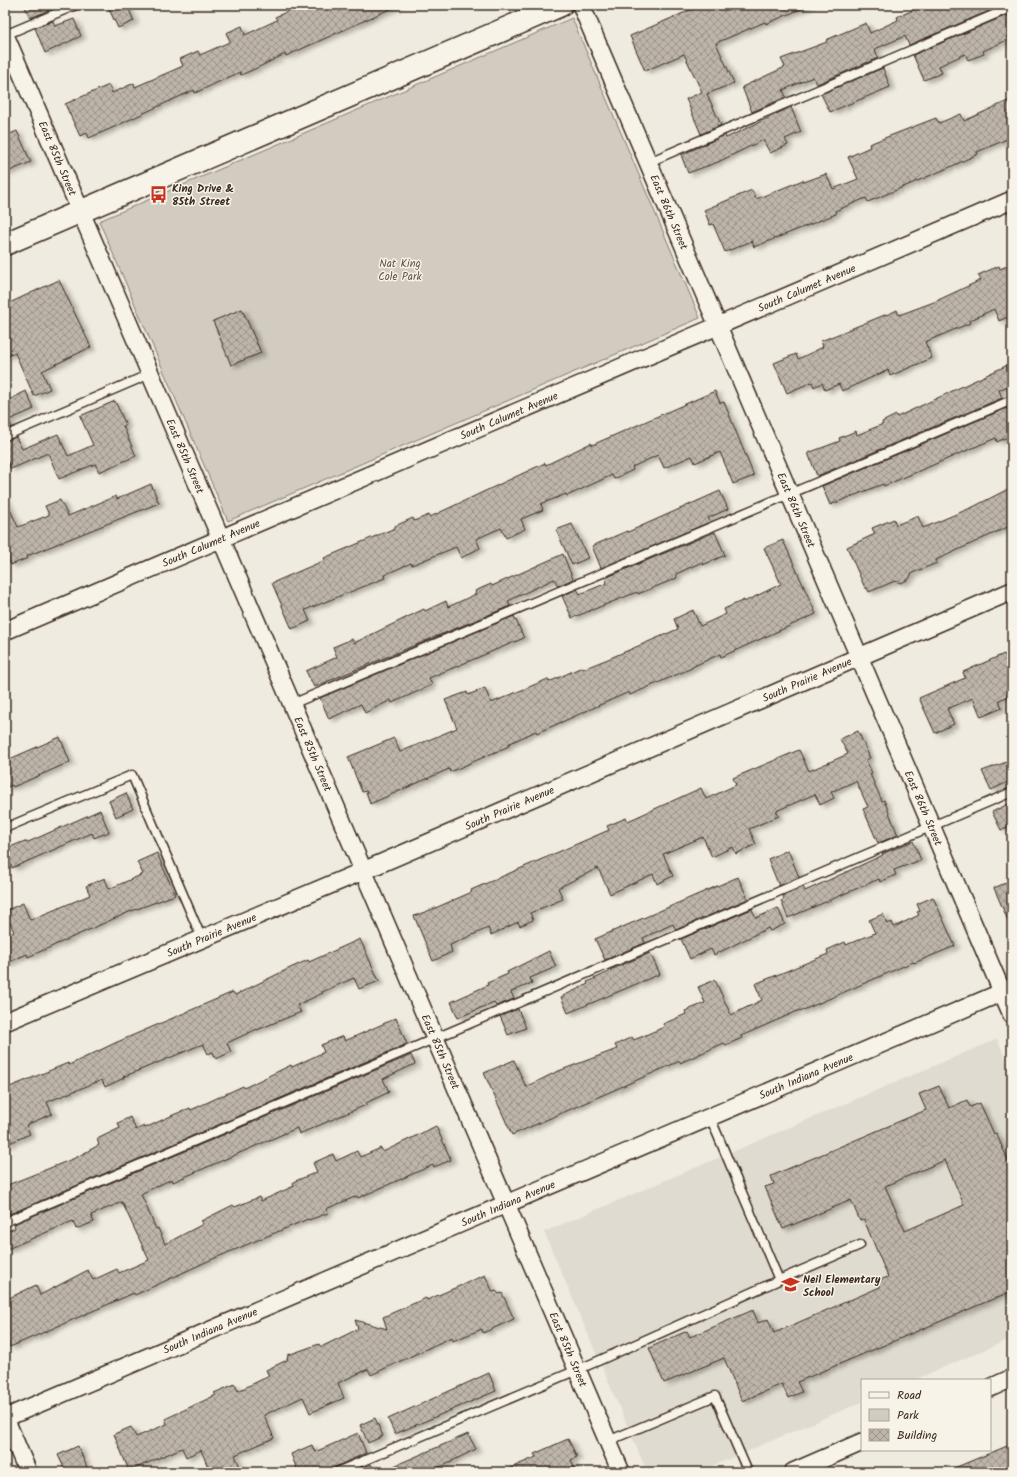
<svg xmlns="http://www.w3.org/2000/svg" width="1017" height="1477" viewBox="0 0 1017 1477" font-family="Kalam,sans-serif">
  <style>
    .built { fill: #e0dbd0 }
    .park { fill: #d1cbc0; stroke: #867a6f }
    .building { fill: url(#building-cross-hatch); stroke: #3b2a1e; fill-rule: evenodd; filter: url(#shadow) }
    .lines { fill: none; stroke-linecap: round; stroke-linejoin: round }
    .lane-casing { stroke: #3b2a1e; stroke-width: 11 }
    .street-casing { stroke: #3b2a1e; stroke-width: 20 }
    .secondary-casing { stroke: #3b2a1e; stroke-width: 25 }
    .lane { stroke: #f7f3e8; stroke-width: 8 }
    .street { stroke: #f7f3e8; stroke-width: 17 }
    .secondary { stroke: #f7f3e8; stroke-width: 22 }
    .labels { text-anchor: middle; stroke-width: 3; stroke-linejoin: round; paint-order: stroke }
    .street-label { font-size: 11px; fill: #3b2a1e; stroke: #f7f3e8 }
    .poi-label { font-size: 11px; font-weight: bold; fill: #3b2a1e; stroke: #f7f3e8; text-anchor: start }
    .park-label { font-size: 11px; fill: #605246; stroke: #f7f3e8 }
  </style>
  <defs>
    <pattern id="building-cross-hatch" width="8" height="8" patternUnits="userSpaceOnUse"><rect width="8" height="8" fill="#bdb5aa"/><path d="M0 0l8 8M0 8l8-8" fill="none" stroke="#9b938a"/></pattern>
    <filter id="shadow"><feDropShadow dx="4.5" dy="2.5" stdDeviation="2" flood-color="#0004"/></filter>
  </defs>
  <rect width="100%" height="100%" fill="#efebe0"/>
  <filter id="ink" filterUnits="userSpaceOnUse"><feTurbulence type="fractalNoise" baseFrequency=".025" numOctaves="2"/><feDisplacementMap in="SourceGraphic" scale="8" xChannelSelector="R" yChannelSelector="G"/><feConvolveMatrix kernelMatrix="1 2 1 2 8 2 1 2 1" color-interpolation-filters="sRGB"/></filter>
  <g filter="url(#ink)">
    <path class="built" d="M997 1039 1012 1073V1338L914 1380H862V1402L698 1472H647L544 1232Z"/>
    <path class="park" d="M572 18 700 318 228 521 99 221Z"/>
    <path class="building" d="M24 5H46L48 11 30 18Z
      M107 5H127L134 21 118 28Z
      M302 5H399L286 56 285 54 259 67 241 75 240 72 195 93 194 90 172 100 112 128 89 138 87 133 80 136 65 104 109 85 112 93 134 83 135 87 183 66 180 59 198 51 200 55 227 43 230 41 226 33 242 26 245 35 277 20 275 17Z
      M702 5H810L766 24 765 22 716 43 734 83 707 94 721 125 701 134 686 99 702 92 684 54 645 71 630 36Z
      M925 5H1003L909 45 905 36 875 49 878 58 817 84 813 77 783 90 786 97 752 112 742 87 785 67 781 59 827 42 826 40 866 23 870 33 898 20 897 17Z
      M1012 13V35L1006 37 1007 40 983 51 984 54 968 60 965 54 939 66 942 73 924 80 913 55Z
      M74 19 81 36 45 53 35 28 53 21 55 26Z
      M883 68 890 87 830 112 821 94Z
      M1012 99V137L977 152 978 154 948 168 868 202 866 198 835 211 836 214 754 247 752 241 725 252 713 224 710 225 704 210 752 190 756 199 803 180 804 182 826 174 833 189 858 179 848 157 870 147 869 144 936 118 939 123 961 114 964 121Z
      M791 107 801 132 785 139 788 145 770 153 763 140 718 162 688 173 681 155 725 135 726 138Z
      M17 131 31 162 5 173V136Z
      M1012 264V315L999 321 994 309 969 321 970 323 925 342 932 358 890 376 888 370 842 391 839 384 825 390 822 383 814 387 812 382 787 393 774 363 796 354 798 359 823 347 821 341 887 314V315L897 310 899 315 934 302 981 280 978 275 999 266 1000 269Z
      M59 280 91 347 42 371 50 389 34 396 15 353 5 357V305Z
      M242 309 261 353 231 365 213 321Z
      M1012 363V384L999 390 1002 398 817 476 808 453 840 441 839 438 856 431 857 435 883 424 882 422 896 415 897 417Z
      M26 391 34 409 9 420 12 427 5 430V402Z
      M715 391 720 403 724 402 754 476 733 484 720 452 695 463 692 456 664 468 658 455 632 467 633 470 614 479 612 475 567 496 566 494 541 504 543 510 521 519 525 529 506 538 501 528 476 539 480 548 461 558 456 547 412 565 411 563 384 575 385 578 305 610 310 621 292 629 272 583 325 560 324 558 395 528V526L413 518 414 521 429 515 430 517 530 470 545 463 546 465 591 443 592 445Z
      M115 401 126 425 123 426 136 456 99 472 95 464 59 479 48 453 11 469 5 456V441L16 437 22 449 58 434 68 456 93 445 80 416Z
      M1007 408 1012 420V435L997 442 996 438 884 486 883 484 830 505 822 486Z
      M151 484 159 503 27 556 28 558 11 565 5 551V498L18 527 49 515 45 506 60 500 68 516 116 496 117 499Z
      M1012 487V525L936 560 937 563 912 573 909 579 901 583 895 581 869 592 867 588H865L847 547 875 534 872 528 894 519 896 525 918 516 923 528 973 507Z
      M720 491 728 509 708 518 710 522 601 568 592 546 627 531 628 532Z
      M572 524 588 558 572 565 556 530Z
      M715 532 725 555 703 565 702 562 676 574 677 578 660 585 638 594 637 592 572 618 562 596 577 589 580 594 607 583 605 578Z
      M783 540 816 614 721 657 720 654 692 667V668L630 695 629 692 537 733 536 731 508 744 509 746 450 772 449 769 370 804 366 791 362 792 348 757 394 738 400 752 457 728 445 700 467 692 468 695 485 688 491 703 548 679 549 682 582 667 583 669 608 659 678 629 674 619 693 610 700 626 726 614 724 609 744 600V602L781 584 764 548Z
      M563 554 573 579 558 586 554 579 508 601 510 606 314 687 306 671 337 657 333 647 352 639 354 643 424 609 425 611 446 601 448 607 476 594 475 591 491 584 492 586Z
      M514 616 524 638 429 678 432 685 392 703 391 700 365 713 361 704 329 719 320 698Z
      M1004 654 1007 659 1012 657V695L999 700 1002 708 981 717 973 698 947 709 954 724 935 733 919 698 965 678 963 672Z
      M858 731 870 758 866 760 872 773 870 774 882 801 884 800 898 835 878 843 863 809 868 807 856 781 831 792 834 798 820 805 815 794 776 811 779 816 749 829 756 844 736 854 733 847 712 857 703 837 663 854 673 876 657 884 653 874 610 894 598 868 558 888 563 899 530 913 533 920 520 926 518 922 491 935 488 928 450 945 452 952 433 961 414 916 433 909 472 892 471 890 609 830 607 826 626 818 628 821 701 788 706 799 736 785 733 778 799 750 809 771 848 754 840 739Z
      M60 737 70 762 13 787 12 785 5 788V761Z
      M1012 760V780L991 790 982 771Z
      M126 793 133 809 116 817 109 801Z
      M1008 804 1012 813V825L1001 830 992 812Z
      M100 810 109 832 94 838 92 833 12 868 5 849 25 841 26 843Z
      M913 841 921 860 894 870 896 875 880 882 879 879 788 918 781 901 784 899 783 896 803 887 805 891 883 855 882 854Z
      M788 850 799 877 779 886 768 859Z
      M157 853 175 895 129 912 28 957 27 954 5 964V936L14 932 5 911 23 903 30 920 90 895 86 886 105 878 109 889 143 874 137 862Z
      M738 877 748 899 676 930 673 924 643 938 645 943 605 960 595 939Z
      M1012 880V930L994 888Z
      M933 897 955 946 914 963 913 962 801 1011 800 1010 741 1036 742 1038 726 1045 724 1043 680 1063V1061L512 1135 484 1073 514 1060 526 1087 556 1072 617 1049 615 1045 632 1037 634 1040 664 1027 663 1024 686 1014 685 1011 705 1003 698 987 715 980 731 1015 762 1000 755 984 828 954 827 950 845 942 846 945 875 933 869 920 883 914 887 924 892 922 894 927 919 915 917 912 920 911 917 904Z
      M778 908 785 924 770 931 768 928 714 955 711 949 690 959 681 939 752 909 756 918Z
      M360 939 379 981 359 989 354 978 322 992 323 993 297 1005 301 1012 257 1030V1029L227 1043 231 1052 216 1059 213 1052 208 1054 203 1044 123 1077 124 1078 105 1087 102 1080 47 1102 52 1114 26 1125 30 1134 5 1145V1089L68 1063 69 1065 115 1043 233 992 235 995 288 969 308 960 309 962Z
      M549 951 556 967 530 978 532 983 511 992 514 999 496 1006 494 1002 458 1018 451 1002 488 985 487 983 508 974 507 972Z
      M650 953 660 974 568 1013 561 997 588 984 587 982 611 971 610 970Z
      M518 1009 526 1028 508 1035 500 1016Z
      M396 1018 407 1044 10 1214 5 1202V1186L75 1158 99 1145 97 1139 120 1128 118 1123 130 1117 136 1130 144 1126 145 1128 173 1115 190 1108 191 1110 243 1086 244 1088 291 1065 292 1067 324 1052 321 1045 343 1036 345 1041Z
      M411 1055 415 1064 383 1079 389 1092 366 1103V1105L299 1134 297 1128 173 1182 172 1179 141 1194 156 1229 158 1228 165 1244 203 1224 201 1221 233 1205 235 1207 259 1197 261 1201 294 1186 293 1182 317 1172 313 1163 333 1154 336 1161 357 1151 360 1157 381 1148 383 1152 436 1126 451 1160 434 1167 433 1165 358 1198 357 1196 326 1209 328 1213 309 1220 308 1219 208 1261 135 1295 134 1293 10 1347 5 1335V1300L36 1285 40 1295 88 1270 93 1280 117 1269 119 1273 149 1260 122 1202 91 1215 94 1222 76 1229 73 1221 5 1250V1232L15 1228 14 1224Z
      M939 1086 949 1108 967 1100 970 1107 980 1103 994 1134 996 1133 1012 1169V1291L797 1382 802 1392 788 1398 782 1384 742 1401 724 1358 664 1383 649 1348 687 1331 690 1337 753 1310 758 1323 768 1319 774 1333 880 1287 877 1281 888 1277 864 1220 860 1221 851 1200 783 1229 765 1187 774 1184 771 1176 926 1110 919 1094ZM945 1160 964 1205 905 1231 885 1186Z
      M485 1275 493 1292 496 1291 499 1294 502 1293 514 1319 483 1333 482 1329 453 1341 452 1337 371 1375 368 1369 338 1383 344 1398 310 1413 303 1397 264 1415 274 1438 235 1455 242 1472H210L201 1450 186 1457 182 1448 129 1471 114 1434 131 1427 136 1437 167 1424 165 1419 216 1395 214 1393 235 1384 238 1391 269 1376 266 1370 287 1360 288 1355 319 1344 321 1347 358 1329 355 1320 387 1329 383 1317 426 1298 427 1300Z
      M489 1373 496 1391 395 1434 388 1419Z
      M375 1418 383 1436 368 1443 360 1425Z
      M358 1433 366 1453 335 1467 332 1472H298L291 1454 312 1445 315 1452Z
      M468 1434 476 1449 452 1461V1462L426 1472H380Z
      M568 1439 577 1457 571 1460 576 1472H501L536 1457 534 1454Z
      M1012 1444V1472H947V1471Z
      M78 1446 89 1472H66L58 1455Z
      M371 1464 375 1472H351Z"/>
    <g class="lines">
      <defs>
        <path id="lane" d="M5 35 76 5
          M649 162 1012 7
          M5 436 150 374
          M292 704 1012 400
          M5 828 132 775 202 939
          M710 1117 779 1280 860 1245
          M5 1222 1012 792
          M608 1441 715 1396 748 1472
          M337 1472 598 1361 779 1280"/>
        <g id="street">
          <path id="s1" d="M581 5 1012 1015"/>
          <path id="s2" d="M5 35 621 1472"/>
          <path id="s3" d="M5 631 1012 200"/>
          <path id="s4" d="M5 1022 363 871 1012 591"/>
          <path d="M990 1388 1012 1378"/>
          <path id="s5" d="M5 1418 1012 988"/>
          <path d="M5 1418 28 1472"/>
          <path d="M793 1472 862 1442"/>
        </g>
        <path id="secondary" d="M5 244 561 5"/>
      </defs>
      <use href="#lane" class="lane-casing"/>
      <use href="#street" class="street-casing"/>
      <use href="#secondary" class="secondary-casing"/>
      <use href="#lane" class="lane"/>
      <use href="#street" class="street"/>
      <use href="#secondary" class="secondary"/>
    </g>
  </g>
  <defs>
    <symbol id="bus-bare" viewBox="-9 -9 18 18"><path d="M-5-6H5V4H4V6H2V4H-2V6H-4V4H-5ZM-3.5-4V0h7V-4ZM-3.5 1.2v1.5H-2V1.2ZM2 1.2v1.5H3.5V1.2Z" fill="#c8321e" stroke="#f7f3e8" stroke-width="2.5" paint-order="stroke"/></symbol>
    <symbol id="school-bare" viewBox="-9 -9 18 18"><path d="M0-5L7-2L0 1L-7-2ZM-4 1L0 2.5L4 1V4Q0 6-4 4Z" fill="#c8321e" stroke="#f7f3e8" stroke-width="2.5" paint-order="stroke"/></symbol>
  </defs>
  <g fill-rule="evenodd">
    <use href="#bus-bare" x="146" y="182" width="25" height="25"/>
    <use href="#school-bare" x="778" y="1272" width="25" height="25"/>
  </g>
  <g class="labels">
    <g class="street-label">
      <text dy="4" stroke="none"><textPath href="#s2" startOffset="134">East 85th Street</textPath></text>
      <text dy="4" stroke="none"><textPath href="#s1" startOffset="225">East 86th Street</textPath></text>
      <text dy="4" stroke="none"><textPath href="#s3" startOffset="872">South Calumet Avenue</textPath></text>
      <text dy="4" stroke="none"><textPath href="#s3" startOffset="548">South Calumet Avenue</textPath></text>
      <text dy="4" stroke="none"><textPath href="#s2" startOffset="458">East 85th Street</textPath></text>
      <text dy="4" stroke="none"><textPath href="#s1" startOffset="549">East 86th Street</textPath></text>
      <text dy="4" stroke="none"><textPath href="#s3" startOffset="224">South Calumet Avenue</textPath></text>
      <text dy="4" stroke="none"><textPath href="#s4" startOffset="872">South Prairie Avenue</textPath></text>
      <text dy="4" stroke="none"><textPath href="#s2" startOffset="782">East 85th Street</textPath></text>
      <text dy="4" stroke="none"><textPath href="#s4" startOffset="548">South Prairie Avenue</textPath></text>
      <text dy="4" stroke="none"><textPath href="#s1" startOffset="873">East 86th Street</textPath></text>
      <text dy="4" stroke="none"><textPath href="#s4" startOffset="224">South Prairie Avenue</textPath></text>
      <text dy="4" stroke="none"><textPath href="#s2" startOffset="1106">East 85th Street</textPath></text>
      <text dy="4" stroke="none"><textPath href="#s5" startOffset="871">South Indiana Avenue</textPath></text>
      <text dy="4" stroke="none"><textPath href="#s5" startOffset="547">South Indiana Avenue</textPath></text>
      <text dy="4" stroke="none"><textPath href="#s5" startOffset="223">South Indiana Avenue</textPath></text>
      <text dy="4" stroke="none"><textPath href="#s2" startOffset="1430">East 85th Street</textPath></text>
    </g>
    <g class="poi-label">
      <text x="172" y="192">King Drive &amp;<tspan x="172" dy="13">85th Street</tspan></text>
      <text x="803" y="1283">Neil Elementary<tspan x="803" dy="13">School</tspan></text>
    </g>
    <g class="park-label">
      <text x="400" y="267">Nat King<tspan x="400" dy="13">Cole Park</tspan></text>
    </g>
  </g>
  <rect width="1017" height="1477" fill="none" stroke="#f7f3e8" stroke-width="20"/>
  <rect x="10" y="10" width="997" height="1457" fill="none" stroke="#3b2a1e" stroke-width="1.5" filter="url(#ink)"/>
  <rect x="861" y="1379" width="130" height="72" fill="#f7f3e8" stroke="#aca397"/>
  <rect x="869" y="1392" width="20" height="6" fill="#f7f3e8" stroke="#aca397"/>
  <text x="897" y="1399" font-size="12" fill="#3b2a1e">Road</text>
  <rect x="869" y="1409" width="20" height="12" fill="#d1cbc0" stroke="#aca397"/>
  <text x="897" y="1419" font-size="12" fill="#3b2a1e">Park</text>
  <rect x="869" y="1429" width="20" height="12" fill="url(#building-cross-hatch)" stroke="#aca397"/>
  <text x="897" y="1439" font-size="12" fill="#3b2a1e">Building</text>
</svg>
